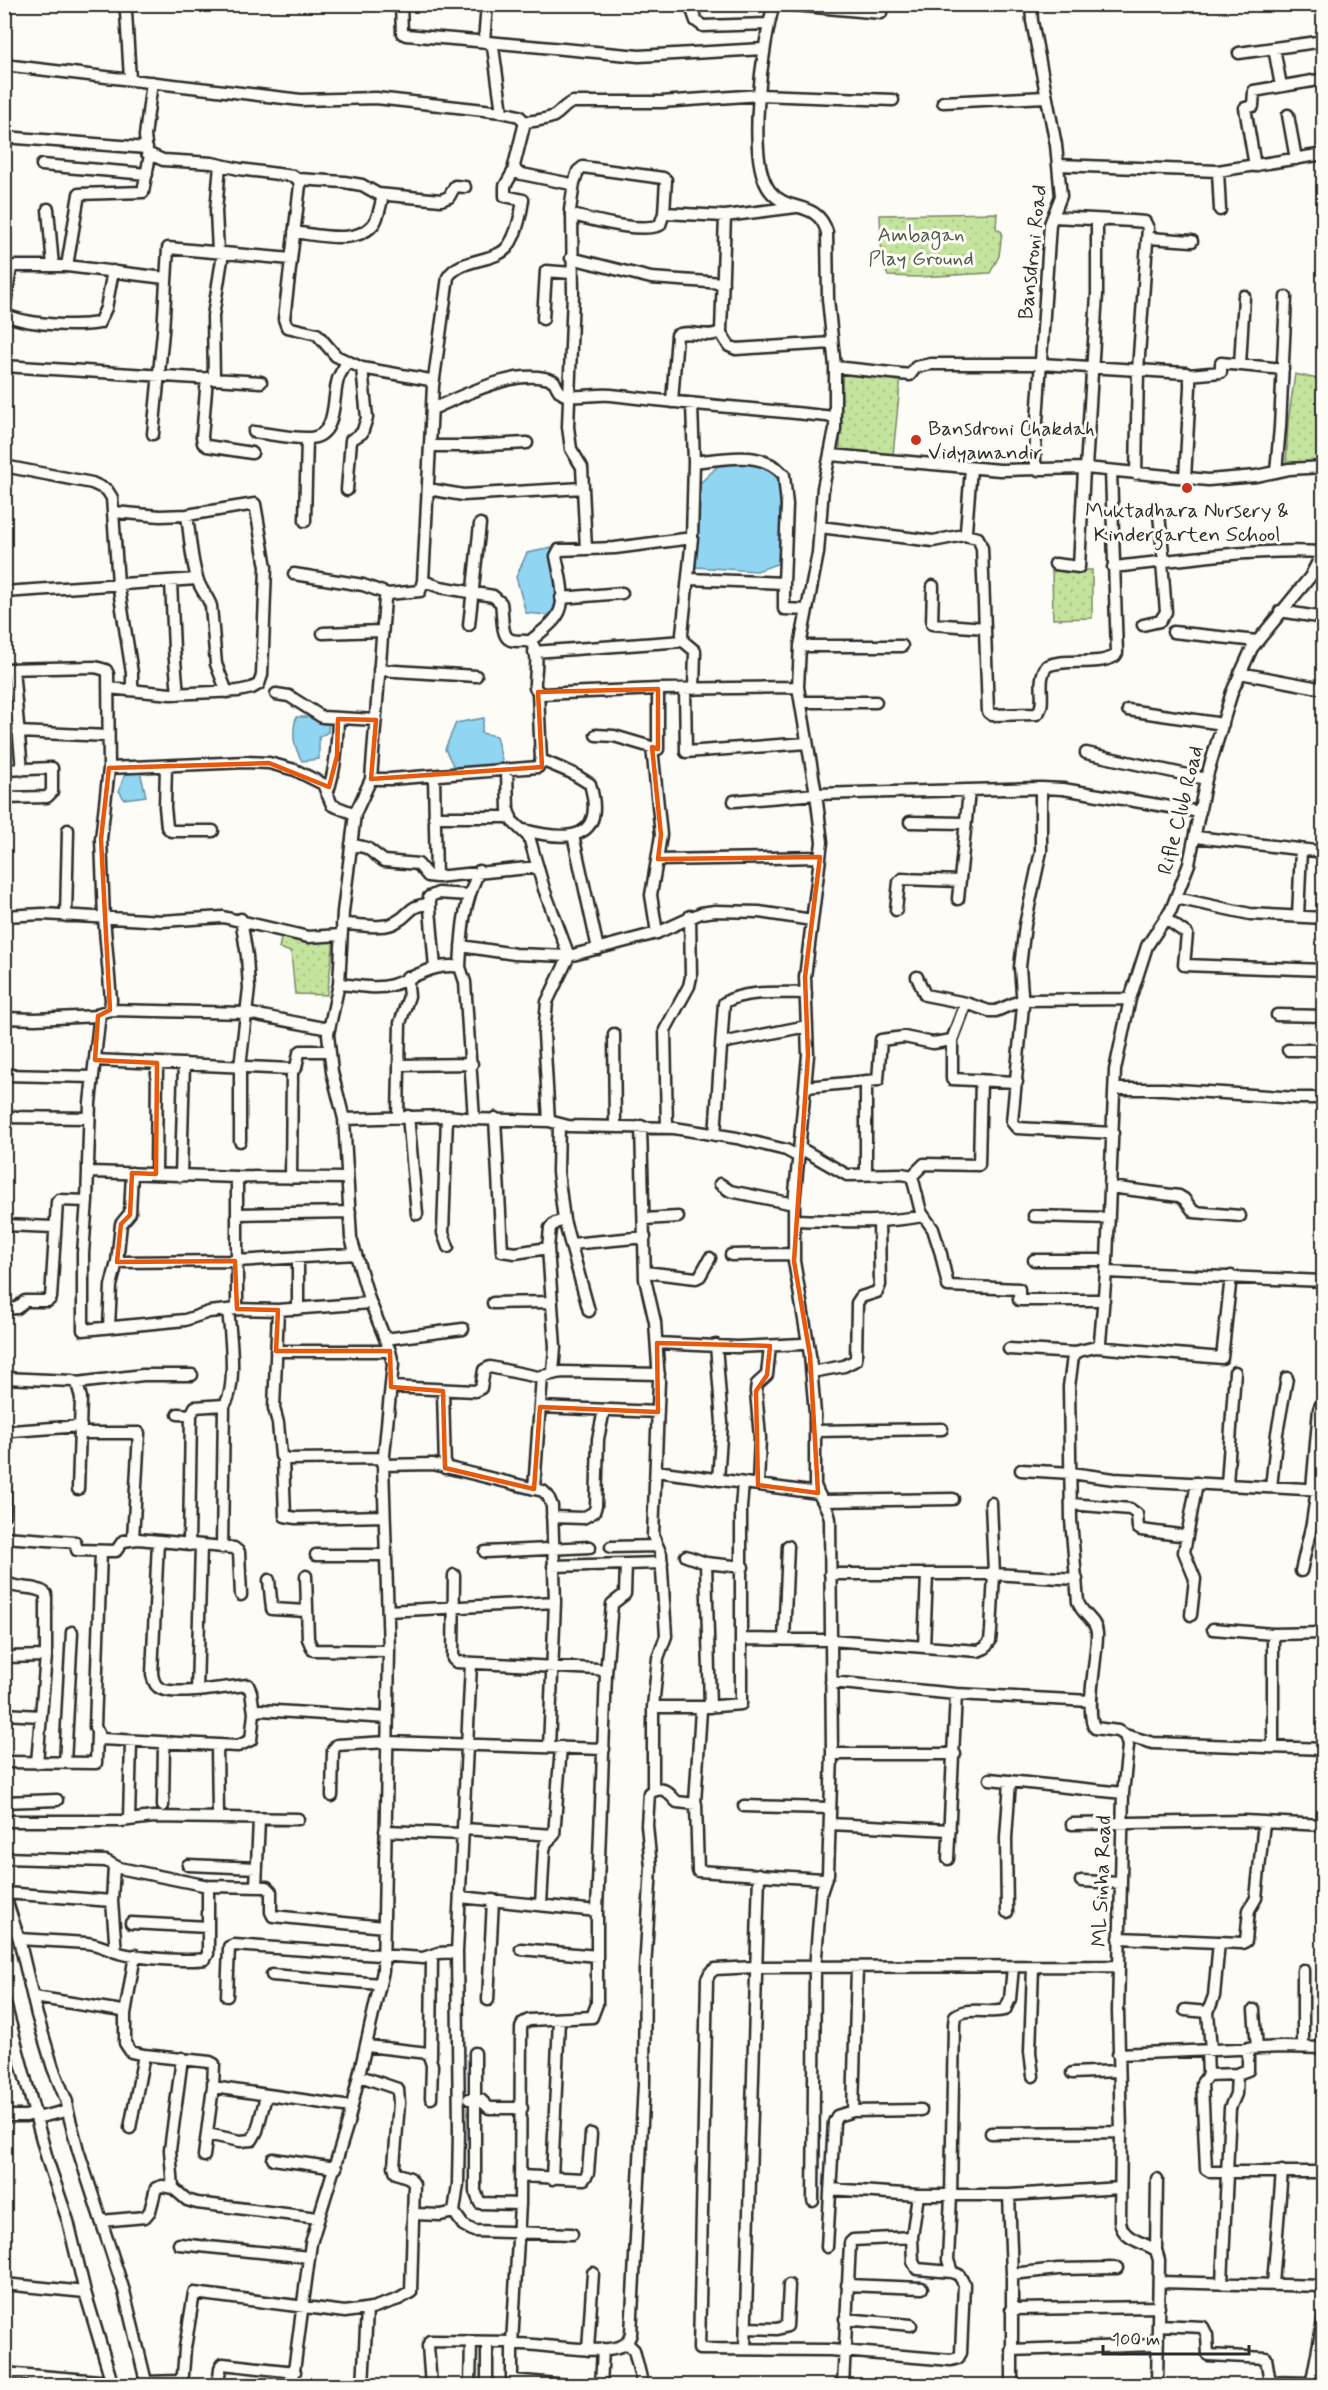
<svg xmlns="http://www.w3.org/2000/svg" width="1328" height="2390" viewBox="0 0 1328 2390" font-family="Mynerve,sans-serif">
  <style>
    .park { fill: url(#park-dots); stroke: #788864; stroke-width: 1.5 }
    .water { fill: #90d5f2; stroke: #6891a2; stroke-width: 1.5 }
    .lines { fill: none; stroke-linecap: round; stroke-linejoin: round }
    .minor-casing { stroke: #2b2b2b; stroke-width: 15 }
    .minor { stroke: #fdfcf7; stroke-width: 10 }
    .marked { fill: none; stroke: #e8590c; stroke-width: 4.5; stroke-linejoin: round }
    .poi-dot { fill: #c8321e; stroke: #fdfcf7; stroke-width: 2 }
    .labels { text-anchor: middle; stroke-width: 6; stroke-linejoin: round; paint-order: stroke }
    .park-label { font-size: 21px; fill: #515948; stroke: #fdfcf7 }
    .street-label { font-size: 21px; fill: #2b2b2b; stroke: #fdfcf7 }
    .poi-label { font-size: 21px; fill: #2b2b2b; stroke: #fdfcf7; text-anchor: start }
  </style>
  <defs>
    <pattern id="park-dots" width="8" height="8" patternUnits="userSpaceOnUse" patternTransform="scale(1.5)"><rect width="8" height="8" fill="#c4e49d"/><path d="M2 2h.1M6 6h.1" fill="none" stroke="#a9c487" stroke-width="1.8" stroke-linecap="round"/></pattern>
  </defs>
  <rect width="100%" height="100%" fill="#fdfcf7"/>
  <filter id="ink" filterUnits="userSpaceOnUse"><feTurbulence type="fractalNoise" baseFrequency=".0167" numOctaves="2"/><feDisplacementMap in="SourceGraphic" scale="12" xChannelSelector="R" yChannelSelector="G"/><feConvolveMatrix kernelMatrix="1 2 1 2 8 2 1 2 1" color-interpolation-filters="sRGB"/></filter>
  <g filter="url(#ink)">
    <path class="park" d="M997 213 996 228 1002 232 999 256 990 273 919 277 888 276 882 261 880 215Z
      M841 368 901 375 893 455 840 450Z
      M1295 374 1323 380V463L1286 466 1288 422Z
      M1052 570H1092V618L1053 619Z
      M282 934 334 939 327 995 295 994 291 952 279 948Z"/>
    <path class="water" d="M758 461 779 471 782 562 757 571 695 567 699 484 719 465Z
      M557 547 564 591 557 616 526 613 516 577 527 553Z
      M296 717H329L328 732 319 737V759L302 761C293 745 292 734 296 717Z
      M484 718 481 733 496 736 503 764 456 771 445 749 456 723Z
      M127 768 140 771 146 796 124 799 119 791Z"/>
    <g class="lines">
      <defs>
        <path id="minor" d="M129 4 126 12 130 79
          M401 4 402 33 406 35 488 42 493 47 502 112
          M690 4 696 21 703 26 768 24
          M783 4 881 13
          M1031 4 1032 21 1056 145 1061 196 1050 224 1035 451V462L1038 470
          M484 42 487 4
          M488 42 639 56 763 49
          M1274 48 1281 86
          M1239 53 1324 41
          M4 65 301 100 376 98 502 112 519 116 525 122 514 166 517 173 571 184 574 183 578 171 583 167 663 178 666 180 664 213 725 216 796 207
          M152 82 145 136 147 153 163 160 212 163 239 169 293 176 298 179 300 185 284 319 287 327 317 334 336 356 362 368 430 380 433 386 423 581 420 591 388 594 385 599 371 779 355 814 343 912 339 984 328 1034 332 1072 344 1119 351 1238 369 1299 390 1351 393 1364 383 1465 389 1651 383 1971 348 2123 311 2243 292 2386
          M943 102 1046 97
          M1288 115 1296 159
          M525 122C534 121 546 120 554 116 562 111 564 105 573 102H661L760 95 893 100
          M4 137 147 148
          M42 165 147 174
          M1058 165 1218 171
          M1255 166 1245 108 1253 106 1254 91 1324 79
          M298 179 344 182 362 185 378 194 441 200 449 197 455 186 465 187
          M574 183 570 210 572 215C594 220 639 233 660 225L664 213
          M48 209 53 266
          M1220 210 1218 171 1324 154
          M572 215 573 293 568 427 571 449 582 467 586 549
          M1053 217 1133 221 1145 222 1148 228 1138 370 1136 474
          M294 232C318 235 359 246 375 222 379 215 381 203 383 195
          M1149 238 1192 241
          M218 252 216 211 220 165
          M571 258 651 278 723 283
          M67 266 165 278
          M4 310 11 268 15 266H67L79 194 143 192 150 155
          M4 314C26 325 75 327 99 323L106 308 113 271
          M543 319 546 271 572 273
          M721 333 729 346 736 349 832 343
          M1240 365 1244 296
          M4 366 261 382
          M835 367 910 375 916 367 931 364H1041L1186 373 1190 378V387L1185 479
          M1189 375 1221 372V363L1283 369
          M207 378 202 437 203 443 207 446 252 453
          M214 379 213 316 223 253
          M433 386 448 277C460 257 498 263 509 245 517 233 521 214 523 200L505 196V186L514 170
          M672 402 677 335C690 329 710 340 721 331L725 216
          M432 409C465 395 519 366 554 381 557 387 559 393 565 395 579 399 596 393 611 395 685 404 760 409 834 417
          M254 432C272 434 293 439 311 438 338 435 332 398 338 379 340 373 344 368 347 362
          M153 434 163 332 168 248 291 259
          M430 446H470L527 443
          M831 455 1000 470 1086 468 1208 480 1256 476 1289 469 1324 467
          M4 466 92 483 107 490 112 498 118 583 132 673V690
          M1086 468 1097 294V220
          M1276 472 1280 427 1286 297
          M428 489 463 495 583 488
          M347 490 351 440 362 433 367 418 362 368
          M187 515C190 536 191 561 198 581 201 590 208 597 211 606L216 664 227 692
          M1159 515 1164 562
          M305 521 307 438
          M820 527 933 541 964 535 966 531 971 468
          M964 535 978 538 982 548 988 712 992 715 1037 714C1048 703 1035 681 1047 666 1068 657 1095 667 1115 656L1117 653 1111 471
          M692 538 682 634 683 641 695 651 694 689
          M1055 564 1079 567 1084 469
          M1113 567C1182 560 1253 548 1323 552
          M294 574 363 585 388 594
          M689 579 784 583 787 505 784 475C761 449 724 459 694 462
          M171 581 174 649 178 694
          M423 581 440 587 493 596 501 603C503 613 501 628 506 636 512 646 527 636 533 645 540 656 534 676 535 688L541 694 658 689 798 687
          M784 583V609L807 610
          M933 586 932 624 985 628
          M4 592 197 579
          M561 598 622 593
          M1280 611 1324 618
          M469 625 480 524
          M1143 625 1160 621 1166 612 1162 562
          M1173 632 1257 641
          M323 633 381 631
          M529 642C538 634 551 626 557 616 568 600 559 573 556 556L559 550 615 548 692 538 694 462 692 405
          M800 646H902
          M534 652 683 641
          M4 669 95 667 106 670 108 674 109 768 101 839 104 918 111 1000 110 1010
          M13 669 22 770
          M379 670 476 676
          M1240 673 1324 689
          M108 688 171 694 238 691 252 688 259 684 262 675 266 567 255 504 187 515 160 516 114 512
          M685 689 686 752 807 743
          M276 694 289 696 322 717 376 720
          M802 702H876
          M1128 710 1223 724
          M18 732 108 736
          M596 735 614 736 658 749V689
          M652 747 661 835 657 860
          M1086 753 1206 779
          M166 766 165 807 167 827 171 831H213
          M109 768 246 762 269 763 295 770 323 784 332 805 355 814
          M4 770 52 768V792L47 797 4 798
          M507 771 508 810 512 821 529 837 544 889 569 956 547 1002 544 1034 549 1121
          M434 776 436 877
          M371 779H390L538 767 541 760 538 692
          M1041 788V851L1025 925 1020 967 1023 1006 1012 1122 1017 1128 1113 1133
          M327 794C336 769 337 746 338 719
          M734 801 816 794 1041 788 1063 789 1200 812
          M434 817H511
          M910 822 965 823
          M524 830C566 841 607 842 590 784L572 773 541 760
          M573 835 598 949
          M1196 837 1324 852
          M351 844 367 848 384 861 418 864 428 876 436 877 538 867
          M1176 898 1250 914 1324 918
          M958 899 969 791
          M896 910 899 882 902 879 960 881
          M4 916 43 914 162 921 223 917 308 937 341 935
          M66 916 68 830
          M1298 916 1301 850
          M1166 919 1187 934 1184 965 1324 970
          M342 924C358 924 383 930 396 922 413 913 406 906 430 904
          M657 933 651 895 657 860 820 857
          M461 946 515 954 569 956 657 933 701 913 715 911 759 912 812 920
          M460 967C462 929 463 906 479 871
          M435 968 429 897 438 893 468 895
          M917 977 925 995 966 1003 989 1011H996L1022 1000 1130 999
          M339 984C355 985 376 990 392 985 414 978 435 962 460 967L465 982 474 1119
          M1277 1015 1324 1016
          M4 1018 35 1019 98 1016
          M329 1029 247 1013 110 1010 100 1013 90 1103 88 1164V1170L92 1172 237 1177 347 1178
          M614 1034 615 1126
          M952 1040V1079L1017 1082
          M722 1043 807 1026
          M1288 1050H1324
          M95 1060 292 1069 296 1068 299 1053 301 1051H329
          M399 1065 472 1064
          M4 1075 93 1077
          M806 1087 878 1080 881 1040 904 1037 933 1043 952 1040 966 1003
          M1115 1089H1163L1296 1098H1324
          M398 1116 400 1023 409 996 407 977
          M408 1116 417 1214
          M447 1116 443 1233 448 1247
          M4 1117 89 1118
          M495 1118 502 1251 515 1253 548 1248
          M344 1119 447 1116 474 1119 549 1121 568 1126 674 1128 737 1138 786 1150 799 1157
          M559 1124 558 1172 564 1220 589 1311
          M641 1126 645 1279 655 1322 659 1381 653 1536 661 1554 666 1636 658 1658 653 1707V1791
          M667 1127 665 1030 689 986 691 977 690 916
          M715 1135 724 1003C742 990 783 993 806 993
          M240 1141V1067L249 988 247 956 241 919
          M800 1148 847 1175 902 1174 912 1176 921 1212 933 1229 941 1254 948 1286 1019 1289V1300H1104
          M156 1174 157 1063
          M866 1174V1081
          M181 1176 184 1064
          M912 1176 924 1164 979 1165 981 1080
          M237 1177V1309L278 1310 370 1303
          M291 1178 292 1069
          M720 1184 730 1191 794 1204
          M1110 1187 1179 1196 1184 1199 1194 1212 1240 1216
          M87 1201 83 1253V1330L185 1320 209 1312 237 1309
          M237 1214 350 1212
          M1034 1216 1109 1218
          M644 1219 678 1217
          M794 1220C838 1221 880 1224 923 1216
          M4 1225 54 1227
          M571 1244 645 1237
          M731 1255 794 1254
          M298 1257V1309
          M1034 1260H1107
          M117 1262 236 1261 356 1254
          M645 1272 696 1278 700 1276 710 1258
          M1106 1272 1324 1281
          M493 1303 552 1302
          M4 1309 17 1308 25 1301H48L51 1298 57 1202 59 1200 87 1201 88 1170
          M278 1310 274 1408 278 1423 281 1456 287 1459 384 1458
          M109 1327 111 1286 117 1262 121 1224 130 1213 132 1173
          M385 1339 463 1329
          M657 1343 737 1347 802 1344
          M716 1345 722 1423 718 1480
          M1096 1347 1100 1342 1107 1260 1115 1070 1130 999 1147 946 1171 910 1189 864 1206 779 1232 692 1252 648 1310 577 1324 550
          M1009 1349 1075 1353
          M276 1351H390
          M553 1372 555 1347 548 1248 550 1228 555 1223 564 1220
          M812 1372 844 1366 856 1360 857 1303 861 1297 877 1292 880 1285 879 1221
          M4 1378 72 1381 77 1383 81 1398 78 1489
          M77 1383 143 1375H192
          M391 1387 475 1391 481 1388 484 1370 490 1367 538 1377 562 1372 659 1374
          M443 1391 445 1468
          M540 1407 658 1412
          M178 1414 191 1415 195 1407 224 1405C238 1390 230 1330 228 1310
          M815 1431 942 1429
          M81 1433H139L133 1539
          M4 1434 12 1431 81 1426
          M283 1458 285 1516 296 1518 384 1516
          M383 1465 433 1464 543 1491 548 1496 552 1506 555 1602 549 1747
          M1021 1470 1071 1473 1114 1479 1324 1490
          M656 1471 818 1493
          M1227 1484 1235 1372
          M758 1485 760 1438 756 1391 757 1384 767 1375 770 1346
          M1271 1487 1277 1433 1287 1378
          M534 1489 542 1376
          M1312 1489 1319 1409 1324 1398
          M824 1501 953 1499
          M1071 1504 1130 1509 1137 1514 1138 1528 1141 1530 1187 1536
          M4 1515 6 1433
          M552 1517 583 1518 594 1512 596 1506 598 1439 604 1410
          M4 1537 75 1542 77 1550 116 1551 123 1541 138 1539 234 1548 239 1552 241 1595
          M158 1541 152 1674C153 1679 154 1684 158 1687 171 1698 230 1686 248 1685L251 1692 254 1713
          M189 1545 191 1415
          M611 1547 656 1546
          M222 1548 224 1405
          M101 1551 95 1727 101 1739 238 1746 251 1740 254 1713 260 1710 388 1718
          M485 1552 590 1547
          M316 1555H386
          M686 1556 706 1563 743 1567
          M706 1563 710 1707
          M553 1566 662 1563
          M1301 1571 1312 1523 1317 1489
          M830 1574H994L1077 1579
          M454 1575 453 1659 456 1662 597 1669 602 1670 606 1674 597 1911V2004L592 2017 529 2020 523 2023 521 2028 520 2204 512 2344
          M306 1576 308 1639 313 1650 389 1651
          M269 1580 272 1609 307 1611
          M4 1581C16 1591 35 1584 46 1594V1656L4 1657
          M388 1611 555 1602
          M1191 1615 1195 1579 1184 1552 1197 1483
          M1213 1629 1273 1634 1324 1633
          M742 1639 831 1640 978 1651 985 1648 990 1641 991 1631 994 1574 991 1503
          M784 1639 788 1546
          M924 1647 927 1575
          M606 1674 612 1604 625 1594 626 1564
          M831 1682 956 1694 1091 1701
          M197 1691 201 1546
          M653 1707H705
          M4 1714 40 1716
          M1125 1735 1153 1743 1324 1749
          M217 1746 218 1815
          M1273 1746V1634
          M832 1754H955
          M4 1762 96 1763 97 1733
          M37 1763 46 1656
          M65 1763 72 1632
          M990 1779 1123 1793
          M332 1796 333 1750 337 1745 387 1742 604 1749
          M4 1802 57 1800
          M695 1803 701 1710 705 1707 741 1704V1508L743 1483
          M163 1806 164 1744
          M744 1806 830 1808
          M129 1820 131 1742
          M4 1821H121L153 1817 298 1819
          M830 1824 950 1830
          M1072 1824 1244 1821 1324 1825
          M464 1829 554 1835
          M385 1831 463 1834
          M4 1858 106 1861 119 1868 208 1886 267 1887 271 1891V1912L273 1916 384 1927
          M948 1859 956 1694
          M188 1865 257 1868
          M114 1866 112 1901 116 1952
          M1081 1881 1121 1883
          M256 1886 259 1820
          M4 1893 19 1939 37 2015 53 2068 67 2102 66 2111 36 2118
          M5 1893 112 1901
          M460 1897 597 1911
          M541 1905 544 1850 546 1843 554 1835 561 1747
          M1007 1912 1006 1838 1010 1781
          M131 1923 208 1927
          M1119 1938 1242 1943 1246 1941 1249 1910 1256 1898 1264 1822
          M19 1939 87 1943C99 1944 108 1950 119 1953 137 1958 186 1962 205 1959L208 1954V1886
          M521 1949 597 1956
          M1013 1967 1010 1999 1005 2010C990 2014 968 2006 955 2016L954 2024 951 2196 948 2260 952 2272 959 2275 964 2284 961 2353 958 2358 951 2360 830 2350 699 2349C702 2226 704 2103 707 1979L710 1973 715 1969 755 1967 1119 1966
          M1033 1967 1030 2052 1033 2076
          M272 1975 380 1984
          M227 1996 229 1947 234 1945 423 1958 438 1953 457 1952
          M34 1997 122 2011 125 2014V2043L131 2052 144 2055 210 2062 214 2064 213 2087 351 2107
          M4 2000 48 2162 68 2221 85 2292 113 2386
          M488 2000 493 1900
          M1185 2010 1208 2012 1211 2050
          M1254 2010 1257 2048
          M1208 2012 1214 1996 1219 1942
          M125 2014 135 1955
          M367 2046 428 2053 432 2065 431 2098
          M1303 2047V1970
          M1248 2048V2070L1237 2074 1208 2075 1202 2083 1206 2169 1211 2172H1324
          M1207 2050 1208 2075
          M475 2053V2191L480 2203 520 2204
          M1118 2054 1283 2047 1324 2048
          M431 2057 432 1956
          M1072 2073 1118 2071
          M469 2099 481 2100 489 2108H522
          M67 2108 78 2150 124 2291 147 2386
          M853 2111 857 1968
          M4 2116H26L35 2113
          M130 2128 144 2055
          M991 2133 1121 2132
          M207 2134 240 2141 252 2140 257 2131 266 2096
          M204 2156 213 2087
          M273 2159 336 2168
          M520 2176 584 2179 588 2173 591 2134
          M552 2179 559 2019
          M173 2188 187 2200 197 2203 318 2218
          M830 2189 918 2195H1009L1120 2188
          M1009 2195 1012 2274V2386
          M813 2201 815 1969 821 1893 826 1878
          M454 2212 463 2225 474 2231 572 2234
          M414 2214 441 2215 454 2212 458 2184 459 2129 457 1952 471 1664
          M101 2221 145 2217 150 2211 156 2188 162 2186 173 2188 170 2150 182 2058
          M912 2237 913 2262 917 2269 952 2272
          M179 2244 309 2257
          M827 2247 834 2122 837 2116 853 2111 921 2110
          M1156 2250 1157 2179
          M1012 2274 1058 2269 1117 2268
          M1160 2282 1324 2286
          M1222 2283 1230 2108 1236 2094 1237 2074
          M4 2284 85 2292
          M1273 2284 1282 2171
          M847 2285 922 2288
          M1011 2309 1159 2307
          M845 2319 911 2325
          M1158 2325 1203 2327 1207 2335 1208 2355 1266 2358 1270 2382 1311 2383
          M746 2328 777 2329 787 2326 789 2285
          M627 2343 634 2350 643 2386
          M745 2349 759 1874
          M588 2350 593 2273
          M1011 2350 1157 2345
          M4 2373 112 2382
          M512 2380 578 2386
          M146 2382 179 2381 183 2375 185 2348 194 2293 345 2312 372 2308 399 2299 411 2292 414 2184 410 2178 396 2173 394 2166 399 2103 398 2089 360 2076
          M218 2386 220 2368 223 2364 295 2372
          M363 2386 367 2309
          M431 2386 428 2346 430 2341 512 2342
          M470 2386 471 2342
          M487 2386V2342
          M512 2386V2344C535 2342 613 2359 627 2342 629 2340 630 2336 631 2334L644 2084 645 1970 651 1867 647 1825 649 1793C665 1785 667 1792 677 1802L696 1804 698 1871 823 1879 826 1878 828 1874 832 1754 830 1519C828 1506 819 1498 815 1485V1414L810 1355 794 1261V1204L808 1055 805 977 822 842 816 794 798 687 800 646 818 553 823 488 835 429V367L828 299 827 232C817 199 788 214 770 191 745 159 763 42 774 4
          M601 2386 603 2349
          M843 2386 850 2243 853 2240 912 2237 918 2195
          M1157 2386 1159 2260 1156 2250C1142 2241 1122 2240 1120 2221L1121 2132 1118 2011 1123 1793 1128 1746 1125 1735 1118 1731 1095 1728C1084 1714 1098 1653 1097 1633 1096 1619 1082 1615 1078 1602L1071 1520 1069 1387 1073 1356 1079 1351 1096 1347 1222 1358 1231 1276
          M1311 2386 1324 2316"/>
      </defs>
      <use href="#minor" class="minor-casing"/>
      <use href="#minor" class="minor"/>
    </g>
  </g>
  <path class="marked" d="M658 689V749L652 747 661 835 658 859 820 857 805 977 808 1055 794 1261 810 1355 818 1493 758 1485 756 1391 767 1375 770 1346 657 1343 658 1412 540 1407 534 1489 445 1468 443 1391 391 1387 390 1351H276L278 1310 237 1309 235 1261 117 1262 121 1224 130 1215 132 1173 156 1174 157 1063 95 1060 98 1016 110 1010 101 839 109 768 269 763 329 787 337 756 338 719 376 720 371 779 542 767 538 692Z"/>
  <g class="poi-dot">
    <circle cx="916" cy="440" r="6"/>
    <circle cx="1187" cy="488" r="6"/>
  </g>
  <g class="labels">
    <g class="park-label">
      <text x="921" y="241">Ambagan<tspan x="921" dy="24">Play Ground</tspan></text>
    </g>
    <g class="street-label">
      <text transform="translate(1032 252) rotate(-84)" y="7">Bansdroni Road</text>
      <text transform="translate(1180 810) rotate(-76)" y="7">Rifle Club Road</text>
      <text transform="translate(1101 1881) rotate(-88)" y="7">ML Sinha Road</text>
    </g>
    <g class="poi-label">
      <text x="928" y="435">Bansdroni Chakdah<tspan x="928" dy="24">Vidyamandir</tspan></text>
      <text x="1187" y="517" text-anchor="middle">Muktadhara Nursery &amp;<tspan x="1187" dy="24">Kindergarten School</tspan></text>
    </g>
  </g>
  <rect width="1328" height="2390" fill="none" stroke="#fdfcf7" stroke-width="24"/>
  <rect x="12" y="12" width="1304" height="2366" fill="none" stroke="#2b2b2b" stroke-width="2" filter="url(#ink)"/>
  <path d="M1103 2345v9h146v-9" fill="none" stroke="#2b2b2b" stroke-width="3"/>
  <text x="1112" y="2345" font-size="18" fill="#2b2b2b" stroke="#fdfcf7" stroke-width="4.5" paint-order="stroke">100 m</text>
</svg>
